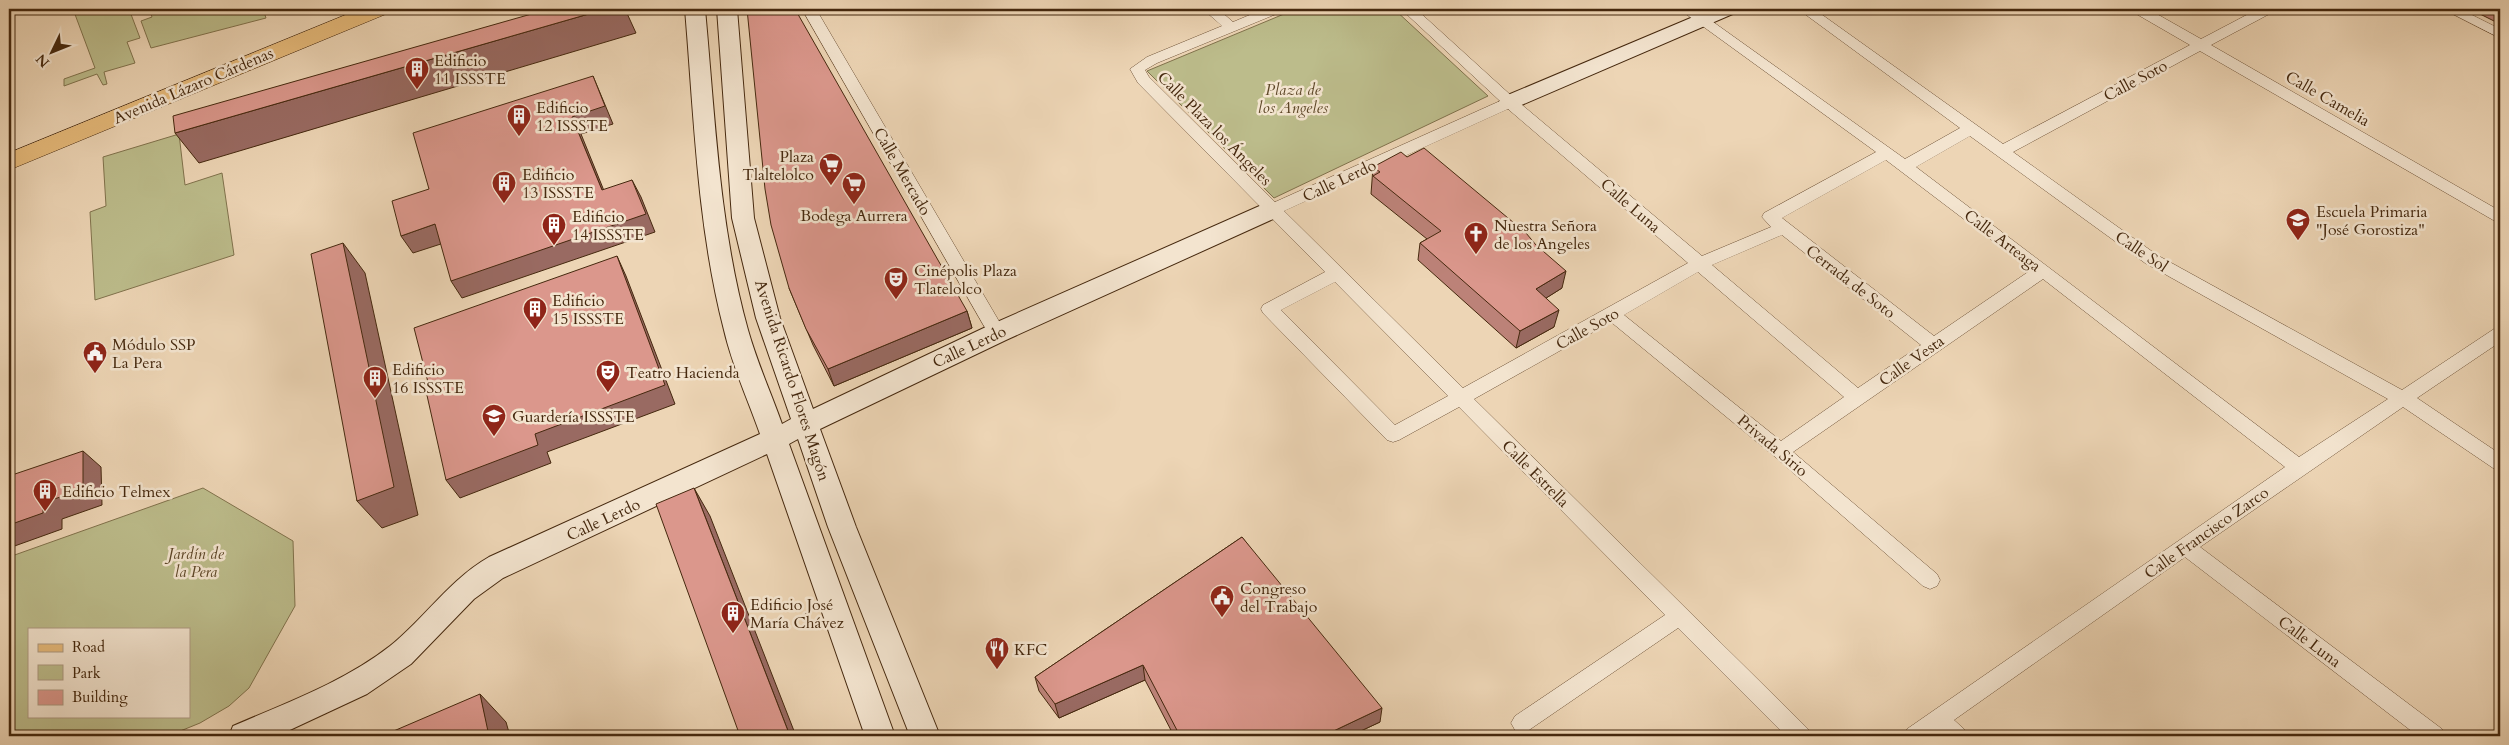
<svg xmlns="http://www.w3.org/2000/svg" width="2509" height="745" viewBox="0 0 2509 745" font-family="Cardo,serif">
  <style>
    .green { fill: #bcbc8b; stroke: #80724c; fill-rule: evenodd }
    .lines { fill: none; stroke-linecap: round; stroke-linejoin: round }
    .street-casing { stroke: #6f5338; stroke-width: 1 }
    .secondary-casing { stroke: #45280e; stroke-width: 2 }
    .primary-casing { stroke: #45280e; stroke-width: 1 }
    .street { fill: #f3e4cf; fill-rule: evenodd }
    .secondary { fill: #f3e4cf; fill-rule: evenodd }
    .primary { fill: #e6ba7a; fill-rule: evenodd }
    .wall { fill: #bc8278; stroke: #45280e }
    .shaded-wall { fill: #996a62; stroke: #45280e }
    .building { fill: #db978c; stroke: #45280e }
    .labels { text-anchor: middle; stroke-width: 5; stroke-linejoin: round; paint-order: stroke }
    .poi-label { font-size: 16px; fill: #45280e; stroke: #f3e4cf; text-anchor: start }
    .street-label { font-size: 16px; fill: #45280e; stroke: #f3e4cf }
    .park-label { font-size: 16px; font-style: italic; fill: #5d4627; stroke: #f3e4cf }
  </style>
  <rect width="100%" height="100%" fill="#edd5b5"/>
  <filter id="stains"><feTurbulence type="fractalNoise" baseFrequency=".004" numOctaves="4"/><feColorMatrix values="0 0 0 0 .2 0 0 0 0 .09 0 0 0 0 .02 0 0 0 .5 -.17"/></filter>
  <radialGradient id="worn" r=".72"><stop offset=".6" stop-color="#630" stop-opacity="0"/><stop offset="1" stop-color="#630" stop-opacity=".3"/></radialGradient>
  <path class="green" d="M73 9H129L140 38 127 42 135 63 104 72 107 84 103 85 97 74 64 86V79L95 68Z
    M149 9H263L266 18 151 48 141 21 152 17Z
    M1296 9H1394L1488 96 1274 198 1147 71Z
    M179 134 185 185 222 173 234 255 95 300 90 212 106 206 103 157Z
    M203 488 293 541 295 606 249 688 229 706 200 723 168 736H9V557ZM29 629H189V716H29Z"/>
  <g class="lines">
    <defs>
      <path id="street" d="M802 9H816L1003 328 1006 333 1003 338 997 339 991 338Z
        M1203 9H1218L1233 22 1264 9H1283L1281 12 1157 63 1145 70 1149 77 1275 202 1500 101 1401 9H1416L1515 99 1702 256 1771 227 1762 217 1764 213 1876 152 1679 9H1695L1905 159 1960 128 1798 9H1814L2003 144 2190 45 2133 12 2131 9H2148L2201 39 2258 9H2275L2273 12 2211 45 2500 211V224L2200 51 2013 152 2157 255 2402 390 2494 329 2500 328V342L2417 398 2500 454V470L2493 468 2403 407 2200 547 2442 729 2445 736H2418L2185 557 1954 720 1964 729 1967 736H1941L1937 733 1932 736H1904L1907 729 2285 467 2043 279 1793 452 1937 574 1940 580 1937 586 1930 589 1923 586 1774 456 1611 322 1474 399 1808 729 1811 736H1786L1678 628 1529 730 1522 733 1515 730 1511 723 1515 716 1665 615 1459 407 1399 440 1393 442 1387 440 1263 313 1261 309 1263 305 1325 272 1138 83 1130 69 1147 57 1222 26ZM1508 109 1688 263 1463 388 1284 211ZM1970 136 2145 263 2388 399 2299 457 1916 167ZM1886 160 2031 270 1934 336 1782 218ZM1782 235 1921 345 1858 388 1712 265ZM1698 272 1844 397 1781 441 1624 315ZM1335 282 1448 396 1395 425 1281 310Z
        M2443 9H2460L2500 29V38Z"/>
      <path id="secondary" d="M685 9H705C715 115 719 227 748 330 757 362 771 393 782 424L791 419 756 318 732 218 717 9H737L754 218 780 318 813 409 988 326 1264 204 1272 202 1280 204 1283 210 1280 216 1006 340 820 429 856 527 940 736H910L828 527 798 439 789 444 895 736H865L767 454 503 578 474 599 411 664 367 694 277 736H229L233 726C286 703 344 682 390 646 425 618 449 580 489 557L760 434C748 400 732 365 724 330 697 226 694 115 685 9Z
        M1712 9H1738L1735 13 1517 107 1510 109 1503 107 1499 102 1503 97Z"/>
      <path id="primary" d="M360 9H389L386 14 9 170V153Z"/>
    </defs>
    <use href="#street" class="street-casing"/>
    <use href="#secondary" class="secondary-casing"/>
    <use href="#primary" class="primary-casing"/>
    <use href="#street" class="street"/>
    <use href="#secondary" class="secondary"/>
    <use href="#primary" class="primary"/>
  </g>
  <path class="wall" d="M2470 9H2500V24Z
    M1373 167 1562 288 1546 298 1554 327 1516 348 1418 260 1420 243 1427 239 1371 194Z
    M789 288 967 311 972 328 834 386 813 345Z
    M1242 537 1380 722 1350 736H1174L1145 680 1059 718 1039 691 1035 677Z"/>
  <path class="shaded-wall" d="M606 9H625L636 33 199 163 175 133Z
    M593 76 613 124 581 134 611 208 602 190 572 117Z
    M632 180 641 197 655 232 462 298 451 281Z
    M435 224 447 242 413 253 401 236Z
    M343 243 365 273 418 515 382 528 357 501Z
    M617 256 626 276 675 404 547 452 551 463 460 498 446 480 535 434Z
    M1566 271 1562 288 1532 307 1536 289Z
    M1559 310 1554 327 1516 348 1520 331Z
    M967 311 972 328 834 386 828 369Z
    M83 451 101 467 102 505 62 519V529L9 548V525L43 503Z
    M694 488 710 516 796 736H790Z
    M1143 665 1145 680 1059 718 1055 704Z
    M480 694 506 722 510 736H488Z
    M1382 708 1380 722 1350 736H1323Z"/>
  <path class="building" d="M542 9H606L175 133 173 116 542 11Z
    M747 9H795L967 311 828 369 806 329 789 288 771 225 765 189Z
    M593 76 605 106 572 117 602 190 632 180 646 214 451 281 435 224 401 236 392 201 429 189 413 133Z
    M1424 148 1526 233 1536 245 1566 271 1536 289 1559 310 1520 331 1420 243 1441 231 1373 176 1380 172 1373 167 1401 152 1407 157Z
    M343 243 394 487 357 501 311 254Z
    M617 256 665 385 535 434 538 445 446 480 426 391 430 390 414 328Z
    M83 451V489L43 503V513L9 525V476Z
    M694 488 790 736H740L656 504Z
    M1242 537 1382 708 1323 736H1180L1143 665 1055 704 1035 677Z
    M480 694 489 736H382Z"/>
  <defs>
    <symbol id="building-pin" viewBox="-11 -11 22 30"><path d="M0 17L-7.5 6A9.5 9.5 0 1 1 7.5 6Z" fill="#8f2418" stroke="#f3e4cf"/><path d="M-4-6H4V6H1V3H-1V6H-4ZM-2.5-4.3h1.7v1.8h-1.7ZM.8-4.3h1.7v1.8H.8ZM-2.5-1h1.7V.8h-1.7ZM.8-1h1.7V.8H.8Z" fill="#fff"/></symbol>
    <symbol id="supermarket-pin" viewBox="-11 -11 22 30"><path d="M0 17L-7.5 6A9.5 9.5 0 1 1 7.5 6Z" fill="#8f2418" stroke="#f3e4cf"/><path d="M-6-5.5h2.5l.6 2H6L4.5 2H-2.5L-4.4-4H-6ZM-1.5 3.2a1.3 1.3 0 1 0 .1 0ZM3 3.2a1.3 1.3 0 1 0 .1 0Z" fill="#fff"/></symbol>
    <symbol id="school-pin" viewBox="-11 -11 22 30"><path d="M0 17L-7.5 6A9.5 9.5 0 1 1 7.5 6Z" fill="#8f2418" stroke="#f3e4cf"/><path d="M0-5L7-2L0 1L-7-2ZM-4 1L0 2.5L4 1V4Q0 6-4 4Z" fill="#fff"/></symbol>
    <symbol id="church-pin" viewBox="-11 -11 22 30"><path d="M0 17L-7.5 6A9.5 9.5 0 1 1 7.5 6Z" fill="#8f2418" stroke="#f3e4cf"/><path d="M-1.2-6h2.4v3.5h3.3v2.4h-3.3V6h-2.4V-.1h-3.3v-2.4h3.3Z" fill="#fff"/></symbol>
    <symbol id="theatre-pin" viewBox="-11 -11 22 30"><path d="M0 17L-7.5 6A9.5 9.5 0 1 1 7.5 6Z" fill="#8f2418" stroke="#f3e4cf"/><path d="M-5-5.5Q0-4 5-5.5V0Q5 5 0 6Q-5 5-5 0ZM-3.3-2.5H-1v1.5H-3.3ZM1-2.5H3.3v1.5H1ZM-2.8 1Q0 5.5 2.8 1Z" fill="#fff"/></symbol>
    <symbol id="civic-pin" viewBox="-11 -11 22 30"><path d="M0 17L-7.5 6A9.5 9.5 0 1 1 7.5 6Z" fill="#8f2418" stroke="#f3e4cf"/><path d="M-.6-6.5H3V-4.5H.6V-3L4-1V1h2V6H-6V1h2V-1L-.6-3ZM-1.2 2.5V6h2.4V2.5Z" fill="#fff"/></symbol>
    <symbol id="restaurant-pin" viewBox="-11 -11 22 30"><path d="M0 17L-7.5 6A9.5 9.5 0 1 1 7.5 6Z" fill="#8f2418" stroke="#f3e4cf"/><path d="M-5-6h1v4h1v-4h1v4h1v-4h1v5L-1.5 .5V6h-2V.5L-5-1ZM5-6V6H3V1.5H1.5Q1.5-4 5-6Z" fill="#fff"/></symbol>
  </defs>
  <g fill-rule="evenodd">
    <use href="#building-pin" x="403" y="55" width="28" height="38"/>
    <use href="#building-pin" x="505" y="102" width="28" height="38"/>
    <use href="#supermarket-pin" x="817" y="151" width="28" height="38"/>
    <use href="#building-pin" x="490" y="169" width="28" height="38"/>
    <use href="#supermarket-pin" x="840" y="170" width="28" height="38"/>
    <use href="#school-pin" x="2284" y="206" width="28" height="38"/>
    <use href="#building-pin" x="540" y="211" width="28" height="38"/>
    <use href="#church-pin" x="1462" y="220" width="28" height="38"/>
    <use href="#theatre-pin" x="882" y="265" width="28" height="38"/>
    <use href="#building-pin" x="521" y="295" width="28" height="38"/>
    <use href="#civic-pin" x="81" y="339" width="28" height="38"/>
    <use href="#theatre-pin" x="594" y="358" width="28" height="38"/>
    <use href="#building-pin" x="361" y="364" width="28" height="38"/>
    <use href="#school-pin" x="480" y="402" width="28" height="38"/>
    <use href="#building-pin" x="31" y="477" width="28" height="38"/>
    <use href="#civic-pin" x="1208" y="583" width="28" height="38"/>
    <use href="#building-pin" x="719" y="599" width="28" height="38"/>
    <use href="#restaurant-pin" x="983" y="635" width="28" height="38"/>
  </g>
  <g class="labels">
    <g class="poi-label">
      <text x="434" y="66">Edificio<tspan x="434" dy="18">11 ISSSTE</tspan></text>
      <text x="536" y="113">Edificio<tspan x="536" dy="18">12 ISSSTE</tspan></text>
      <text x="814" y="162" text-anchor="end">Plaza<tspan x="814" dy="18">Tlaltelolco</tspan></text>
      <text x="522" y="180">Edificio<tspan x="522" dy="18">13 ISSSTE</tspan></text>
      <text x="2316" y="217">Escuela Primaria<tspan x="2316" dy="18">"José Gorostiza"</tspan></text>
      <text x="854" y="221" text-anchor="middle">Bodega Aurrera</text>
      <text x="572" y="222">Edificio<tspan x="572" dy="18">14 ISSSTE</tspan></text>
      <text x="1494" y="231">Nuestra Señora<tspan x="1494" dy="18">de los Angeles</tspan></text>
      <text x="914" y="276">Cinépolis Plaza<tspan x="914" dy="18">Tlatelolco</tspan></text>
      <text x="552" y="306">Edificio<tspan x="552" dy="18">15 ISSSTE</tspan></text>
      <text x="112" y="350">Módulo SSP<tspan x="112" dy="18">La Pera</tspan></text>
      <text x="392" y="375">Edificio<tspan x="392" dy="18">16 ISSSTE</tspan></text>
      <text x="626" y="378">Teatro Hacienda</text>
      <text x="512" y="422">Guardería ISSSTE</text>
      <text x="62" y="497">Edificio Telmex</text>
      <text x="1240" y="594">Congreso<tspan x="1240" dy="18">del Trabajo</tspan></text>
      <text x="750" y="610">Edificio José<tspan x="750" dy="18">María Chávez</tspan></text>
      <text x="1014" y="655">KFC</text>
    </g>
    <g class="street-label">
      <text transform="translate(2135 80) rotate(-28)" y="6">Calle Soto</text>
      <text transform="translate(193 85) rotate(-23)" y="6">Avenida Lázaro Cárdenas</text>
      <text transform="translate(2328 98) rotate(30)" y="6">Calle Camelia</text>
      <text transform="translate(1215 128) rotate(45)" y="6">Calle Plaza los Ángeles</text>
      <text transform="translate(903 171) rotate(60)" y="6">Calle Mercado</text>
      <text transform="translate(1339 180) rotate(-25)" y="6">Calle Lerdo</text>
      <text transform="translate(1631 205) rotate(41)" y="6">Calle Luna</text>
      <text transform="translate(2003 240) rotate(37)" y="6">Calle Arteaga</text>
      <text transform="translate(2142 251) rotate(34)" y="6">Calle Sol</text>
      <text transform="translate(1851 281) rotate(38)" y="6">Cerrada de Soto</text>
      <text transform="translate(1587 328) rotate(-29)" y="6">Calle Soto</text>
      <text transform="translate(969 346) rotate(-25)" y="6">Calle Lerdo</text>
      <text transform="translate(1911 360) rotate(-35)" y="6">Calle Vesta</text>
      <text transform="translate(793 380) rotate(72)" y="6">Avenida Ricardo Flores Magón</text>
      <text transform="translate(1773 445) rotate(40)" y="6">Privada Sirio</text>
      <text transform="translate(1536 473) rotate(45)" y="6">Calle Estrella</text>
      <text transform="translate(603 519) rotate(-25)" y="6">Calle Lerdo</text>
      <text transform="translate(2206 532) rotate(-35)" y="6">Calle Francisco Zarco</text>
      <text transform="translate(2310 641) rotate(37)" y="6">Calle Luna</text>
    </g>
    <g class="park-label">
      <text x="1293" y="95">Plaza de<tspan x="1293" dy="18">los Angeles</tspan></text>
      <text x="196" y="559">Jardín de<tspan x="196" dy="18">la Pera</tspan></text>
    </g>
  </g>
  <rect width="2509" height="745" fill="none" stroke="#edd5b5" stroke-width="30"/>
  <rect x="10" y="10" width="2489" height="725" fill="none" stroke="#45280e" stroke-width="2.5"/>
  <rect x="15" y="15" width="2479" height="715" fill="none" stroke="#45280e"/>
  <rect x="28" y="628" width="162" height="90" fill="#f3e4cf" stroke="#ad9982"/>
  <rect x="38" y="644" width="25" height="8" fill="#e6ba7a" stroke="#ad9982"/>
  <text x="72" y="652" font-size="15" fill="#45280e">Road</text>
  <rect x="38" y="665" width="25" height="15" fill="#bcbc8b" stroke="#ad9982"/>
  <text x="72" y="678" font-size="15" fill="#45280e">Park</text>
  <rect x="38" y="690" width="25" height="15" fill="#db978c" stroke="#ad9982"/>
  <text x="72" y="702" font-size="15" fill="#45280e">Building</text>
  <g transform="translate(52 52) rotate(227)" stroke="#f3e4cf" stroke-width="4" paint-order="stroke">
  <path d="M0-4L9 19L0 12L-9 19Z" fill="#45280e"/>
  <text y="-8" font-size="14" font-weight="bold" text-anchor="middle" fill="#45280e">N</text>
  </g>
  <rect width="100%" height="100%" filter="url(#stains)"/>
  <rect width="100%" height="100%" fill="url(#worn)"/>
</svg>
